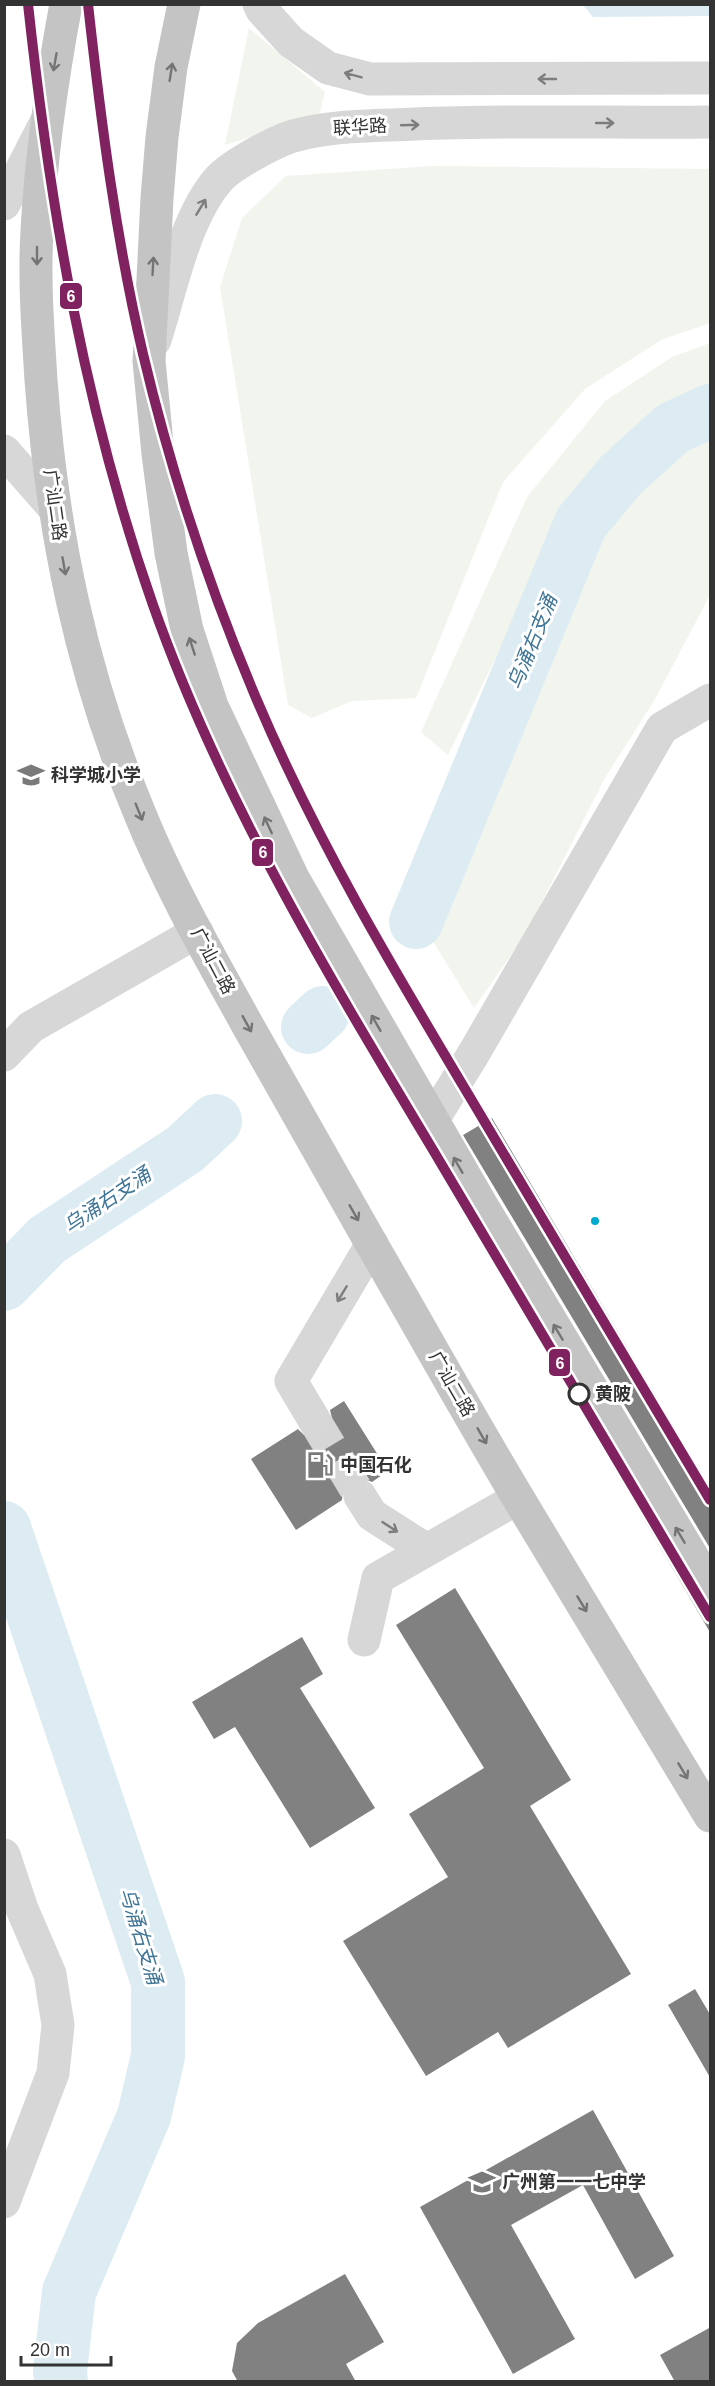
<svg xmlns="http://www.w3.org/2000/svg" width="715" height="2386" viewBox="0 0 715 2386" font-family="Helvetica,'Noto Sans SC',sans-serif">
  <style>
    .green { fill: #f1f5ed }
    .water { fill: #ddebf3 }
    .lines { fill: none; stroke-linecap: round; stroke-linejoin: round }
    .river { stroke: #ddebf3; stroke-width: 54 }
    .building { fill: #818181 }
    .minor-tunnel { stroke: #d6d6d6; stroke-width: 33; stroke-dasharray: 33 16; stroke-linecap: butt }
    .minor { stroke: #d7d7d7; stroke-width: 33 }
    .highway { stroke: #c4c4c4; stroke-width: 33 }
    .metro-1-casing { stroke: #fff; stroke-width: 15 }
    .metro-1 { stroke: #80225f; stroke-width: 10 }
    .oneway { stroke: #747474 }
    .oneway2 { stroke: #7d7d7d }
    .bus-dot { fill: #00a9ce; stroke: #fff; stroke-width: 2 }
    .stop-dot { fill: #fff; stroke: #333; stroke-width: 3 }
    .labels { text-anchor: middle; stroke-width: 6; stroke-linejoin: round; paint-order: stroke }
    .street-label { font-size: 18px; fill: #333; stroke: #fff }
    .poi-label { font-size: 18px; font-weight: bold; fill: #333; stroke: #fff; text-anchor: start }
    .stop-label { font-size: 18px; font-weight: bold; fill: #333; stroke: #fff; text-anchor: start }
    .water-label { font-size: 20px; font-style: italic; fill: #3f7597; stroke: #fff }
    .line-badge { stroke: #fff; stroke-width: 2 }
    .badge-label { font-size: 16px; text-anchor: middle; font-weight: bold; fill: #fff }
  </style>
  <rect width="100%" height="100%" fill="#fff"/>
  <path class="green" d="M249 28 325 92 319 116 225 145Z
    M432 166 710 169V323L661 340 585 389 503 482 416 698 352 701 312 718 288 705 220 287 242 218 286 176Z
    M710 343V393L656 421 593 480 535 577 448 755 421 732 527 497 605 401 672 357Z
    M710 426V595L654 701 606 776 525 935 474 1008 426 930 495 760 604 515 681 440Z"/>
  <path class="water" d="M583 5H710V16L593 17Z"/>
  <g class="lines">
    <path class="river" d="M416 922 581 523 621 475 673 428 710 411
      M308 1027 323 1013
      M4 1284 47 1240 185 1149 215 1121
      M4 1528 158 1982V2056L144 2116 69 2292 60 2371 61 2382"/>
  </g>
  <path class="building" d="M492 1118 711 1489V1550L463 1135Z
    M430 1155 694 1596 700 1602 711 1605V1634Z
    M344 1401 388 1471 372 1482 360 1477 351 1480 343 1488 342 1500 296 1530 251 1459 298 1429 304 1435 313 1437 323 1434 330 1427 332 1418 330 1410Z
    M455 1588 571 1780 530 1806 631 1974 508 2048 498 2032 426 2076 343 1941 448 1877 409 1814 484 1768 396 1625Z
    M302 1637 323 1674 300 1688 375 1808 310 1848 235 1727 214 1739 192 1702Z
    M695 1989 711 2016V2079L668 2005Z
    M593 2110 674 2256 635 2279 583 2185 511 2225 575 2339 513 2374 420 2207Z
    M345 2274 384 2342 346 2364 356 2382H238L232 2371 237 2343 258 2323Z
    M711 2327V2382H675L660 2355Z"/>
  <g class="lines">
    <path class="minor-tunnel" d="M313 1418 360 1496"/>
    <path class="minor" d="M259 4 262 10 291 42 328 68 370 79 710 78
      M4 204 46 122
      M155 340C171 290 184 220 218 180 231 165 274 142 293 136 332 125 374 126 415 124 513 120 612 123 710 122
      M4 451 54 508
      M4 1055 31 1027 197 932
      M432 1121 474 1053 662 728 710 700
      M313 1418 291 1381 372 1244
      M360 1496 372 1515 427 1550
      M364 1640 378 1578 518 1498
      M4 1855 22 1909 50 1974 58 2025 53 2073 4 2202"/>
    <path class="highway" d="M66 4C52 79 41 155 37 231 34 281 38 331 41 380 52 532 81 673 140 814 170 888 210 957 248 1026 289 1099 330 1171 371 1243 421 1329 469 1416 520 1501 583 1606 647 1711 710 1816
      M184 4 171 67 162 137 157 198 149 361 158 454 171 553 187 630 212 706 293 878 481 1204 710 1586"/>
    <defs>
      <path id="metro-1" d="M28 4C50 208 85 411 153 605 221 798 328 975 433 1150 526 1305 618 1461 710 1617
        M88 4C101 122 116 239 143 354 171 472 209 587 256 698 316 840 395 972 474 1104 553 1236 631 1368 710 1500"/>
    </defs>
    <use href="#metro-1" class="metro-1-casing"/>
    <use href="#metro-1" class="metro-1"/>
  </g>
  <defs><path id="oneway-shaft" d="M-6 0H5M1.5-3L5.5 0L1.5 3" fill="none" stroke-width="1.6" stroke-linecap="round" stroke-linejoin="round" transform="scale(1.5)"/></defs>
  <g class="oneway">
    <use href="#oneway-shaft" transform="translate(55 62) rotate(100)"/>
    <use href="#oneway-shaft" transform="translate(171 72) rotate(-81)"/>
    <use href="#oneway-shaft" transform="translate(37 256) rotate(90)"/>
    <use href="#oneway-shaft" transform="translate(153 266) rotate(-87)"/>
    <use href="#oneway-shaft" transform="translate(64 566) rotate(80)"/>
    <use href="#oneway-shaft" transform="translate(192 646) rotate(-108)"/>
    <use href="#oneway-shaft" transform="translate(139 812) rotate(68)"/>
    <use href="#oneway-shaft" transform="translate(268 825) rotate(-115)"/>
    <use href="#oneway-shaft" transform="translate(376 1023) rotate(-120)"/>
    <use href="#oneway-shaft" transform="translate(247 1024) rotate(61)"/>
    <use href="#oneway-shaft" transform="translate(458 1165) rotate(-120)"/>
    <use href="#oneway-shaft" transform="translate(354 1213) rotate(60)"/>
    <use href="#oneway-shaft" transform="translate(558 1332) rotate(-121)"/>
    <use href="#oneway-shaft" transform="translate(482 1436) rotate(60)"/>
    <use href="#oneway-shaft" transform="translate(680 1535) rotate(-121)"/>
    <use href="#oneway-shaft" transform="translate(582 1604) rotate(59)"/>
    <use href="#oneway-shaft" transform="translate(683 1771) rotate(59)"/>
  </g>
  <g class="oneway2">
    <use href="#oneway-shaft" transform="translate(353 75) rotate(-165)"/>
    <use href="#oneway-shaft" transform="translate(547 79) rotate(180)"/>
    <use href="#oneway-shaft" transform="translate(605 123)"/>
    <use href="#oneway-shaft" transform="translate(410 125) rotate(-2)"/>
    <use href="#oneway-shaft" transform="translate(201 207) rotate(-59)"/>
    <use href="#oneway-shaft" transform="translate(342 1294) rotate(121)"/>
    <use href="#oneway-shaft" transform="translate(390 1527) rotate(33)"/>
  </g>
  <defs>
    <symbol id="school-bare" viewBox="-9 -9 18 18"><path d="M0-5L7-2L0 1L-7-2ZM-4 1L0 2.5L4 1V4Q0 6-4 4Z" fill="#7a7a7a" stroke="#fff" stroke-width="2.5" paint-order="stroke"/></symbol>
    <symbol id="fuel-bare" viewBox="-9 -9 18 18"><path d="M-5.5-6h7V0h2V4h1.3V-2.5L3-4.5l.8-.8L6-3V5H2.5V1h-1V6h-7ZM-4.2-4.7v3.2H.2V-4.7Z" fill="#7a7a7a" stroke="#fff" stroke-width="2.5" paint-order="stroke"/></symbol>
  </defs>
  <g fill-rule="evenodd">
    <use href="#school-bare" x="12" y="756" width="38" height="38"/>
    <use href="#fuel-bare" x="301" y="1446" width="38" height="38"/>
    <use href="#school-bare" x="463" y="2163" width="38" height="38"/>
  </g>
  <circle class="bus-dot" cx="595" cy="1221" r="5"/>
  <circle class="stop-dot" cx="579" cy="1394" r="10"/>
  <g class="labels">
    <g class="street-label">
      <text transform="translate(360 127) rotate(-3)" y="6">联华路</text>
      <text transform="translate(55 505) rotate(82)" y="6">广汕二路</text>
      <text transform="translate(213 961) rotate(62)" y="6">广汕二路</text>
      <text transform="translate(452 1384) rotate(60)" y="6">广汕二路</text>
    </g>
    <g class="poi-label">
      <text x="51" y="781">科学城小学</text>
      <text x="340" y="1471">中国石化</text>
      <text x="502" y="2188">广州第一一七中学</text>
    </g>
    <g class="stop-label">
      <text x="595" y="1400">黄陂</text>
    </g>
    <g class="water-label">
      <text transform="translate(532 642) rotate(-68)" y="7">乌涌右支涌</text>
      <text transform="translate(107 1200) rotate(-34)" y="7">乌涌右支涌</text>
      <text transform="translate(141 1936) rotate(73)" y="7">乌涌右支涌</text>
    </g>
  </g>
  <g class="line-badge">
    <rect x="59" y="282" width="24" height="28" rx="6" fill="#80225f"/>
    <rect x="251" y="838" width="23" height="29" rx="6" fill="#80225f"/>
    <rect x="548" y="1348" width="23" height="29" rx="6" fill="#80225f"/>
  </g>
  <g class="badge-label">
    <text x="71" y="302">6</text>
    <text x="263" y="858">6</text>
    <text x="560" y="1369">6</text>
  </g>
  <rect width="715" height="2386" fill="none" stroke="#333333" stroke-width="12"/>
  <path d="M21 2356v9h90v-9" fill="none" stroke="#333333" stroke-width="3"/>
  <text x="30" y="2356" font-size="18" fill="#333333" stroke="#ffffff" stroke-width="4.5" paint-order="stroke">20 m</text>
</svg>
